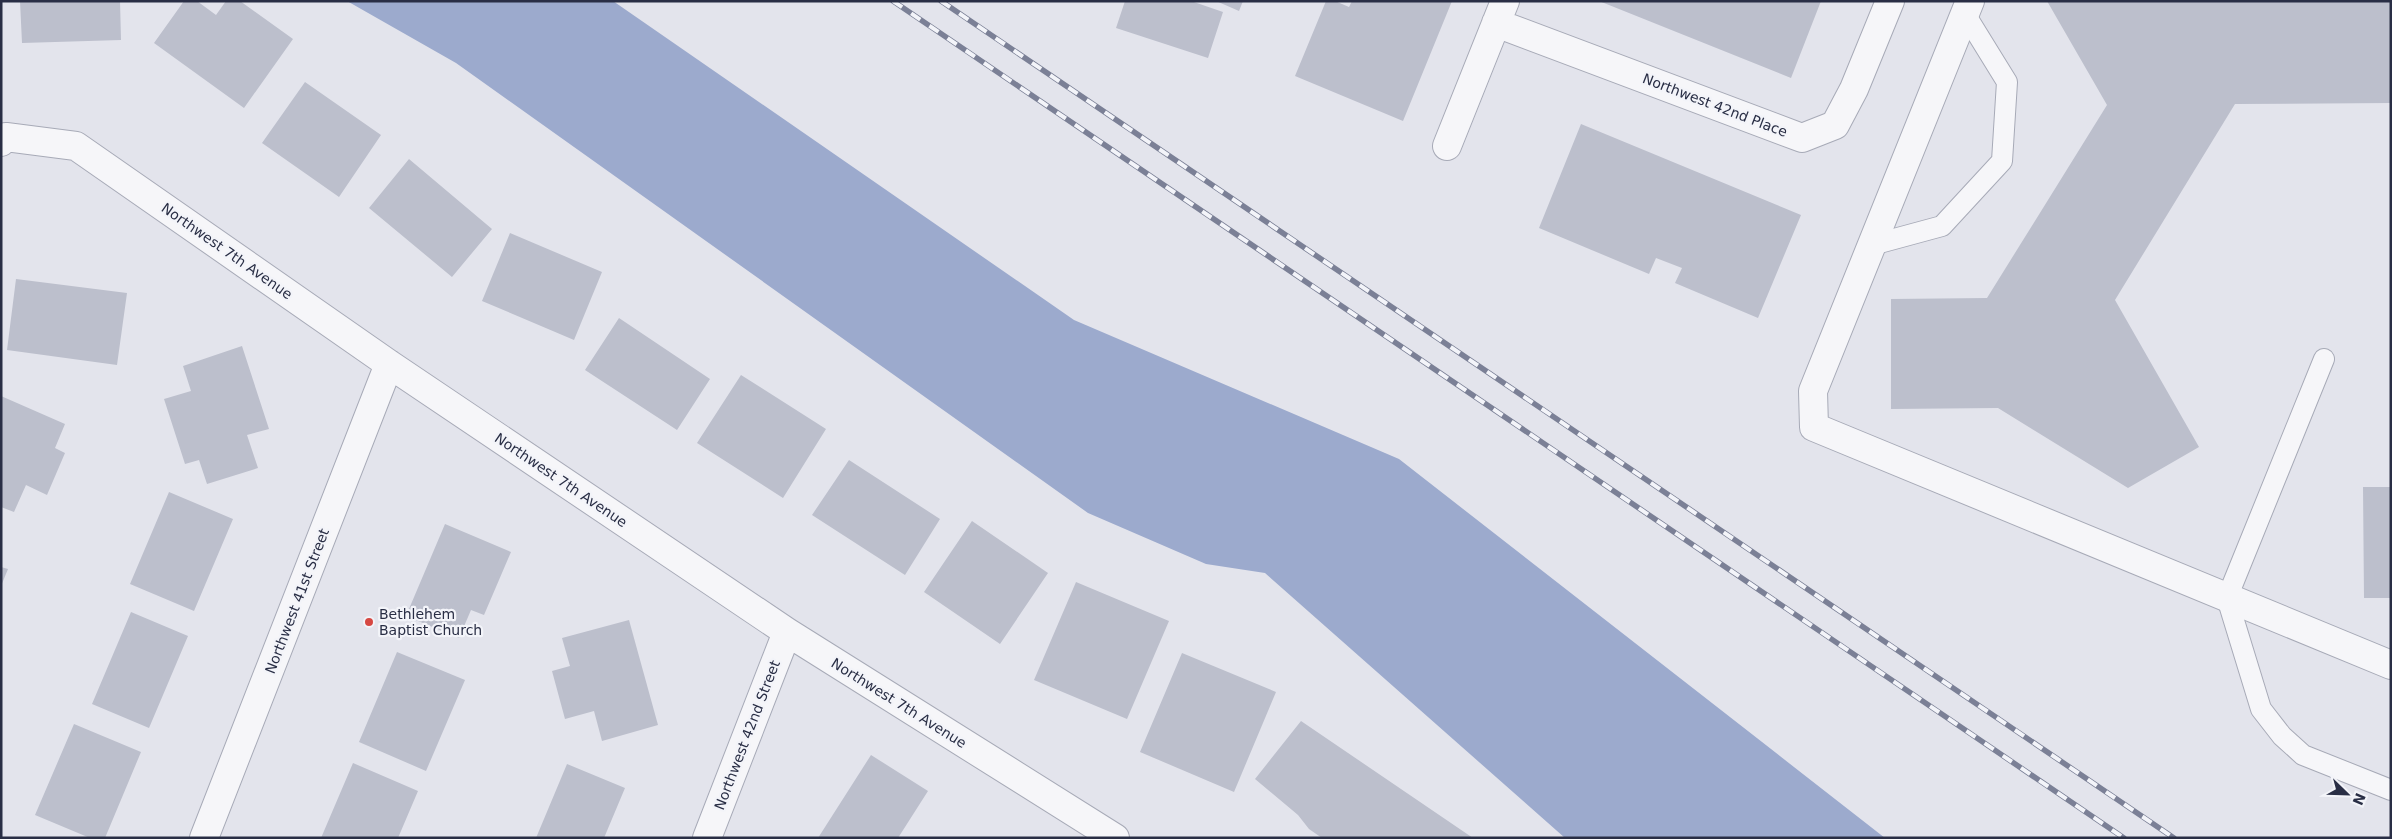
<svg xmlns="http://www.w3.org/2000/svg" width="2392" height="839" viewBox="0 0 2392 839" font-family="'DejaVu Sans',sans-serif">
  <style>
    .water { fill: #9caacd }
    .building { fill: #bcbfcc }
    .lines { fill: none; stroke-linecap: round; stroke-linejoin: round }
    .service-casing { stroke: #a7aab7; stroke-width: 22 }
    .minor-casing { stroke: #a7aab7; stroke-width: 30 }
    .service { stroke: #f6f6f9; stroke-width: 20 }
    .minor { stroke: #f6f6f9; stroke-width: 28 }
    .rail-casing { stroke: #7b8096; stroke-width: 5.5 }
    .rail { stroke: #f3f4f9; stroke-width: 4; stroke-dasharray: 11; stroke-linecap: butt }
    .poi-dot { fill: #d64842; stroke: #f3f4f9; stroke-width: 2 }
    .labels { text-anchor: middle; stroke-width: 4.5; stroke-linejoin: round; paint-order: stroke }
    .street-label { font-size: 14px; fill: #292e45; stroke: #f3f4f9 }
    .poi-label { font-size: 14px; fill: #292e45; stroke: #f3f4f9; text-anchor: start }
  </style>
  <rect width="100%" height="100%" fill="#e3e4ec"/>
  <path class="water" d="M347 1H613L1074 320 1399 459 1885 838H1565L1265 573 1206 564 1088 513 456 63Z"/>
  <path class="building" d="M20 1H120L121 40 22 43Z
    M184 1H197L216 15 226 1H240L293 39 244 108 154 43Z
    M1125 1H1191L1223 12 1208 58 1116 28Z
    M1216 1H1243L1239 11Z
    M1326 1H1335L1349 7 1352 1H1452L1403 121 1295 76Z
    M1599 1H1821L1791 78Z
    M2047 1H2391V103L2235 104 2115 300 2199 447 2128 488 1998 408 1891 409V299L1987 298 2107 105Z
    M305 82 381 135 339 197 262 143Z
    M1581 124 1801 215 1758 318 1675 283 1682 268 1656 258 1649 274 1539 228Z
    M409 159 492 229 452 277 369 208Z
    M510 233 602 272 574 340 482 301Z
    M16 279 127 293 117 365 7 350Z
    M619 318 710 379 677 430 585 370Z
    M242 346 269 429 247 435 258 468 207 484 199 460 185 464 164 399 191 391 183 366Z
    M741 375 826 429 783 498 697 443Z
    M1 396 65 424 55 448 65 453 47 495 26 485 14 512 1 507Z
    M849 460 940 519 905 575 812 515Z
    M2363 487H2391V598H2364Z
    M169 492 233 519 194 611 130 584Z
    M972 521 1048 573 1000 644 924 592Z
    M445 524 511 552 484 615 471 610 459 638 406 616Z
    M1 567 8 569 1 586Z
    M1076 582 1169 621 1127 719 1034 680Z
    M131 612 188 636 149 728 92 704Z
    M629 620 658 725 602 741 594 711 565 719 552 671 570 666 562 638Z
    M397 652 465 680 426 771 359 742Z
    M1182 653 1276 692 1234 792 1140 752Z
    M1301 721 1473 838H1322L1309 829 1298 815 1255 779Z
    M74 724 141 752 105 838H90L35 815Z
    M871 755 928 791 898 838H818Z
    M353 763 418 791 398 838H321Z
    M567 764 625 788 604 838H536Z"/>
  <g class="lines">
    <defs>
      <path id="service" d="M1872 245 1942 226 2002 161 2007 82 1965 14
        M2324 359 2227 598 2261 709 2282 736 2303 755 2391 790"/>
      <path id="minor" d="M1970 1 1813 391 1814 427 2391 665
        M1496 23 1802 138 1835 125 1854 89 1890 1
        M1 142 6 137 76 146 389 364 787 632 1115 838
        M1447 146 1505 1
        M204 838 389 364
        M707 838 787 632"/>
    </defs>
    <use href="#service" class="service-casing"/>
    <use href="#minor" class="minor-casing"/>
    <use href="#service" class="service"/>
    <use href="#minor" class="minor"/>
    <defs>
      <path id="rail" d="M893 1 2124 838
        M941 1 2174 838"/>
    </defs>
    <use href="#rail" class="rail-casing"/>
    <use href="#rail" class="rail"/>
  </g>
  <circle class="poi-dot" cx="369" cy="622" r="5"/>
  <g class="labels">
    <g class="street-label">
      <text transform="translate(1715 105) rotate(21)" y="5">Northwest 42nd Place</text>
      <text transform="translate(227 251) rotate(35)" y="5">Northwest 7th Avenue</text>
      <text transform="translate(561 480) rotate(34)" y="5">Northwest 7th Avenue</text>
      <text transform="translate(297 601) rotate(-69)" y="5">Northwest 41st Street</text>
      <text transform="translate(899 703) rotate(32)" y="5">Northwest 7th Avenue</text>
      <text transform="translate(747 735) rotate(-69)" y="5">Northwest 42nd Street</text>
    </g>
    <g class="poi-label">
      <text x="379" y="619">Bethlehem<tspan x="379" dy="16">Baptist Church</tspan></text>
    </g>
  </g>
  <rect width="2392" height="839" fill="none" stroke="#292e45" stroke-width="5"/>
  <g transform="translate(2347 794) rotate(113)" stroke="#f3f4f9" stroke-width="4" paint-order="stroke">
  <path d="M0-4L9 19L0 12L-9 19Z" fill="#292e45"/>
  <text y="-8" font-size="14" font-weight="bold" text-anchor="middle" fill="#292e45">N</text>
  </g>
</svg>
